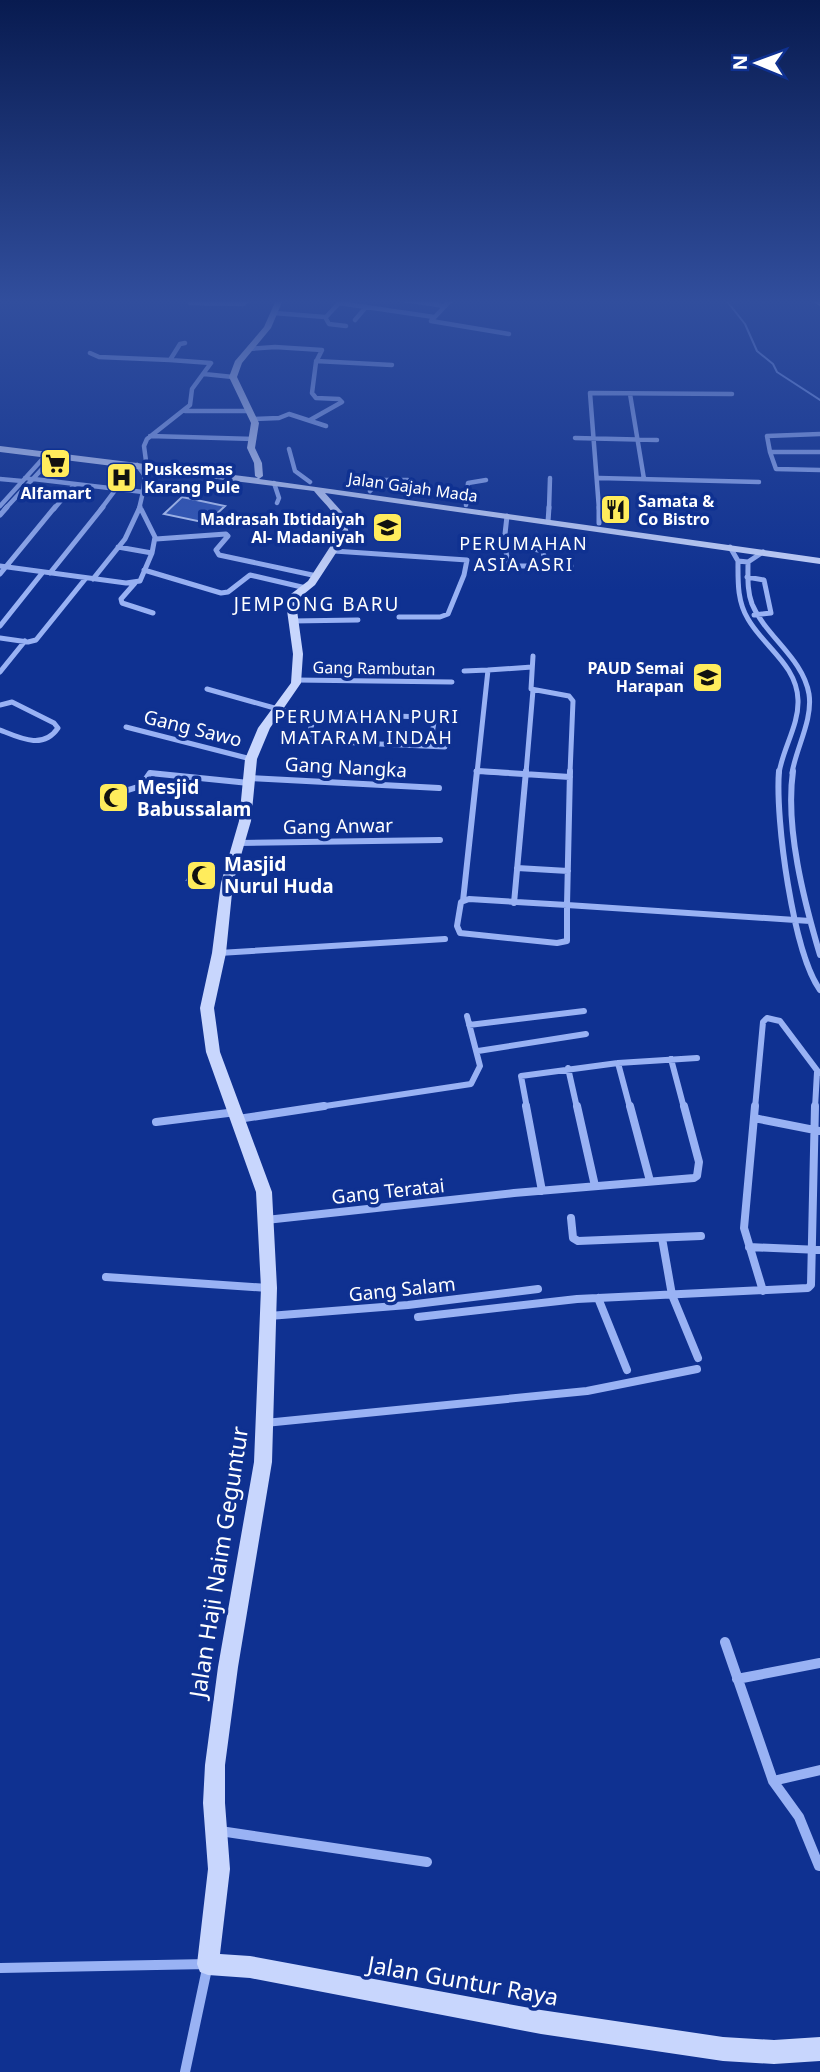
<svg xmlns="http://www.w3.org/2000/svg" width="820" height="2072" viewBox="0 0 820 2072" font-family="'Noto Sans',sans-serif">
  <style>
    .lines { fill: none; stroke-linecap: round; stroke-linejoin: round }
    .stream { stroke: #8aaaf8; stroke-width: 2 }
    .building { fill: #3358b9; stroke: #c0d2fe; stroke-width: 2 }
    .street-far4 { stroke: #99b2f4; stroke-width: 4.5 }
    .street-far3 { stroke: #99b2f4; stroke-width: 5 }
    .street-far2 { stroke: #99b2f4; stroke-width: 6 }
    .street-far1 { stroke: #99b2f4; stroke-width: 8 }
    .street { stroke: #99b2f4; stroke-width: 10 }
    .secondary { fill: #c8d6fd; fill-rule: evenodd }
    .highway { fill: #fff; fill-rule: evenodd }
    .labels { text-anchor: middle; stroke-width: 7; stroke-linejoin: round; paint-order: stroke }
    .far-poi-label { font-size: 16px; font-weight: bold; fill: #fff; stroke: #0f3191; text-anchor: start }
    .far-street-label { font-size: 16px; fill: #fff; stroke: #0f3191 }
    .far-neighbourhood-label { font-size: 18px; letter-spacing: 2px; fill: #fff; stroke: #0f3191 }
    .far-quarter-label { font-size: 19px; letter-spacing: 2px; fill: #fff; stroke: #0f3191 }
    .street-label { font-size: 19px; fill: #fff; stroke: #0f3191 }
    .poi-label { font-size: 19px; font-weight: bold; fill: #fff; stroke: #0f3191; text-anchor: start }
    .near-street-label { font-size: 23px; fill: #fff; stroke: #0f3191 }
  </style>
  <rect width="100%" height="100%" fill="#0f3191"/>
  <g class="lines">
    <path class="stream" d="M726 300 745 324 757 351 773 364 777 372 820 400"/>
  </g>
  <path class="building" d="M182 497 225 506 207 523 164 514Z
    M195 866 214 869 207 884 187 880Z"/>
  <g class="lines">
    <path class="street-far4" d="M404 300 445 306
      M451 300 431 321 509 334
      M190 303 243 304 248 300
      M339 303 434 317
      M274 313 325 317 329 324 346 326
      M327 316 341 301
      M355 320 366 307
      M249 349 275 347 322 350 316 362 312 393 316 398 339 399 342 402 310 420
      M90 353 99 357 170 360
      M316 361 392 365
      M204 374 233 377
      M630 394 644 479
      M185 411H247
      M253 419 279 418 289 414 326 426
      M150 436 254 439
      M575 438 657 440
      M289 449 295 471 310 482
      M770 452 767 436 820 434
      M820 452H770L776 469 820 470
      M146 461 144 446 147 439 190 405 192 389 211 363 170 360 180 344 185 343
      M137 465 145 476 143 492
      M25 478 143 492 139 509
      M599 478 759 482
      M0 479 22 481
      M274 483 279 498 277 503
      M370 491 380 480H408
      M466 505 468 483 486 480
      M0 506 47 454
      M5 509 55 455
      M54 509 74 485
      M101 509 116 489
      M549 509 550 478
      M599 509 590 393 732 394"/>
    <path class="street-far3" d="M599 507V523
      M141 509 155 537 152 553
      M0 515 7 507
      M507 516 504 543 509 566H571
      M548 522 549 507
      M310 523 344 525
      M156 539 226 534 228 536 216 550 219 555 317 576
      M504 543 543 551 546 567
      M730 547 738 561 748 562 763 552
      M334 551 467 560 464 575 448 614 440 617H399
      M738 561C738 581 737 601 748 619 764 647 797 665 798 700 799 725 783 748 779 773
      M748 562C748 577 747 591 752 604 766 637 803 658 809 694 813 720 796 748 792 773
      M0 566 126 583 140 581 152 553 118 547
      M144 570 221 593 228 592 250 575 306 588
      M50 573 103 507
      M0 574 55 507
      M747 577 764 580 771 613 754 615
      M93 579 125 539 140 507
      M135 583 121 599 122 603 153 613
      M292 621 358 620
      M0 626 43 572
      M0 638 28 642 36 640 86 578
      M533 656 531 689 569 696 573 701 570 773
      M464 671 488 670
      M0 672 25 641
      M296 680 452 682
      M207 689 278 709
      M0 705 12 702 54 723 58 728C43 750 20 738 0 730
      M278 710 315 714 429 717 434 722 430 746
      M315 714 309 734 315 741 445 747
      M126 727 251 759
      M476 771 506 773
      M477 773 488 670 532 667
      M526 773 533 690"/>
    <path class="street-far2" d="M478 771 570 777
      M779 771C775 819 793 952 820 990
      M793 771C785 828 804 901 820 955
      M251 778 439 788
      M128 790 141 786 150 773 249 783
      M238 843 440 840
      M517 868 568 871
      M469 899 567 905V941L557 943 460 933 457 926 461 902Z
      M463 901 477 771
      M514 903 526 771
      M567 905 810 921
      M567 905 570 771
      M219 953 445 939
      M469 1025 584 1011
      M478 1051 586 1034
      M671 1059 684 1108
      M618 1063 630 1108
      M568 1068 577 1108
      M312 1108 471 1084 480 1066 467 1016
      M527 1108 521 1076 618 1063 697 1058
      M755 1108 763 1022 767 1018 780 1021 819 1073
      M815 1108 817 1072"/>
    <path class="street-far1" d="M526 1106 542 1191
      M577 1106 595 1186
      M630 1106 650 1181
      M755 1106 744 1228 763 1291
      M754 1118 820 1131
      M238 1119 324 1106
      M156 1122 236 1112
      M571 1218 573 1238 578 1241 701 1236
      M266 1220 514 1193 694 1178 697 1176 699 1162 684 1106
      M662 1238 672 1295 698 1358
      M749 1247 820 1250
      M106 1277 268 1288
      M598 1298 627 1370
      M269 1316 408 1305 538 1289
      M418 1317 577 1299 808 1288 811 1285 815 1106
      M265 1423 587 1391 697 1369"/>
    <path class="street" d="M725 1642 773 1781 799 1817 819 1866
      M737 1679 820 1663
      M773 1781 820 1770
      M220 1831 427 1862
      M0 1968 208 1964 185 2072"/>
    <path class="secondary" d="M276 300H283L271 328 242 363 237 377 259 423 255 448 262 463 263 476 259 479 820 558V564L325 493 343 513 349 533 315 585 299 598 296 603 303 654 301 683 270 728 257 759 251 821 233 883 226 953 214 1008 220 1052 272 1192 277 1288 272 1462 238 1667 225 1765V1803L230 1869 220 1954 250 1956 541 2010 723 2037 774 2040 820 2037V2061L774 2064 723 2061 541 2034 250 1978 208 1975 200 1972 197 1964 208 1869 203 1803 205 1765 218 1667 254 1462 261 1288 256 1192 206 1052 200 1008 212 953 221 883 239 821 245 759 258 728 291 683 293 654 286 603 291 594 308 581 339 533C339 514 325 505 314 491L0 452V446L258 478 255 476 254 463 247 448 251 423 229 377 235 361 264 327Z"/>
    <path class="highway" d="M811 300H820V306Z"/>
  </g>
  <linearGradient id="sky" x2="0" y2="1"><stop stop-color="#081b50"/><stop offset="0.51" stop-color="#314e9d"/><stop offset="1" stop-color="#314e9d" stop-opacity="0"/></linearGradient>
  <rect width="820" height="591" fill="url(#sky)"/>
  <defs>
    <symbol id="supermarket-square" viewBox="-11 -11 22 22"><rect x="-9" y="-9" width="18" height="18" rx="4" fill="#ffec5c" stroke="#0f3191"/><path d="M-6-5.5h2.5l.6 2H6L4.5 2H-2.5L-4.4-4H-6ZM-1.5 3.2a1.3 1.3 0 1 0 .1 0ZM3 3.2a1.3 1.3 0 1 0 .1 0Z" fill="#111"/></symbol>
    <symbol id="hospital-square" viewBox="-11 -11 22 22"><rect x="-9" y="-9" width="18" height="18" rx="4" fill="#ffec5c" stroke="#0f3191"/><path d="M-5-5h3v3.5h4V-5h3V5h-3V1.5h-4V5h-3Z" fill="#111"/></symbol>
    <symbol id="restaurant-square" viewBox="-11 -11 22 22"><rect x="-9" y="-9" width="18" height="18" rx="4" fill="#ffec5c" stroke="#0f3191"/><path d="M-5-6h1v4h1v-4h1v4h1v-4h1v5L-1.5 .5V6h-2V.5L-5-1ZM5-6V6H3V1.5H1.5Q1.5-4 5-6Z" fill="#111"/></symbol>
    <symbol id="school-square" viewBox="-11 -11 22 22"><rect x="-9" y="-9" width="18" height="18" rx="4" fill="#ffec5c" stroke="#0f3191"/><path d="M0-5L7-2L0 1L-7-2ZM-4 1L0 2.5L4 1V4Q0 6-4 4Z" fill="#111"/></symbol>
    <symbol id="mosque-square" viewBox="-11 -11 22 22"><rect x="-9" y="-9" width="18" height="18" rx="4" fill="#ffec5c" stroke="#0f3191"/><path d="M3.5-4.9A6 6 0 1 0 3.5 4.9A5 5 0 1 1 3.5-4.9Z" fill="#111"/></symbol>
  </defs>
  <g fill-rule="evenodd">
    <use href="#supermarket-square" x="38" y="446" width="35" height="35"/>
    <use href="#hospital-square" x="104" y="460" width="35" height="35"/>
    <use href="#restaurant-square" x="598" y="492" width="35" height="35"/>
    <use href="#school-square" x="370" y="510" width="35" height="35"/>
    <use href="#school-square" x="690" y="660" width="35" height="35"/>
    <use href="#mosque-square" x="96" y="780" width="35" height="35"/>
    <use href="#mosque-square" x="184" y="858" width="35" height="35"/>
  </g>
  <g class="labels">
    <g class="far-poi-label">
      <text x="144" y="475">Puskesmas<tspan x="144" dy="18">Karang Pule</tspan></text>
      <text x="56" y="499" text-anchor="middle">Alfamart</text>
      <text x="638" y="507">Samata &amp;<tspan x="638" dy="18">Co Bistro</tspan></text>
      <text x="365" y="525" text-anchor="end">Madrasah Ibtidaiyah<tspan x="365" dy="18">Al- Madaniyah</tspan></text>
      <text x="684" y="674" text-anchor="end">PAUD Semai<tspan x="684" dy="18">Harapan</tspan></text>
    </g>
    <g class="far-street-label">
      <text transform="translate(413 487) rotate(8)" y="6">Jalan Gajah Mada</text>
      <text transform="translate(374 668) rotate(1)" y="6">Gang Rambutan</text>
    </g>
    <g class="far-neighbourhood-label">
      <text x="524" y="550">PERUMAHAN<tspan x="524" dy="21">ASIA ASRI</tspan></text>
      <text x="367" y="723">PERUMAHAN PURI<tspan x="367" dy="21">MATARAM INDAH</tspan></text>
    </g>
    <g class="far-quarter-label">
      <text x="317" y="611">JEMPONG BARU</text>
    </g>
    <g class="street-label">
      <text transform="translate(193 728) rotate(14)" y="7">Gang Sawo</text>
      <text transform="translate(346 767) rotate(3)" y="7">Gang Nangka</text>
      <text transform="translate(338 826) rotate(-1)" y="7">Gang Anwar</text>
      <text transform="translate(388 1191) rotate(-6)" y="7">Gang Teratai</text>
      <text transform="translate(402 1289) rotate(-6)" y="7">Gang Salam</text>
    </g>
    <g class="poi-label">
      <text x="137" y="794">Mesjid<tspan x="137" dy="22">Babussalam</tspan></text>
      <text x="224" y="871">Masjid<tspan x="224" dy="22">Nurul Huda</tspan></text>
    </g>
    <g class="near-street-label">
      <text transform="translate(219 1562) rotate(-81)" y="8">Jalan Haji Naim Geguntur</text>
      <text transform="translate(463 1981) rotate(10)" y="8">Jalan Guntur Raya</text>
    </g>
  </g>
  <g transform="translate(757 63) rotate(271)" stroke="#0f3191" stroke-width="5" paint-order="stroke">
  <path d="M0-5L12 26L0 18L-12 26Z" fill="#ffffff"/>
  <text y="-10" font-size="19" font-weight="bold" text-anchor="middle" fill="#ffffff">N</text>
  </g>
</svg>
